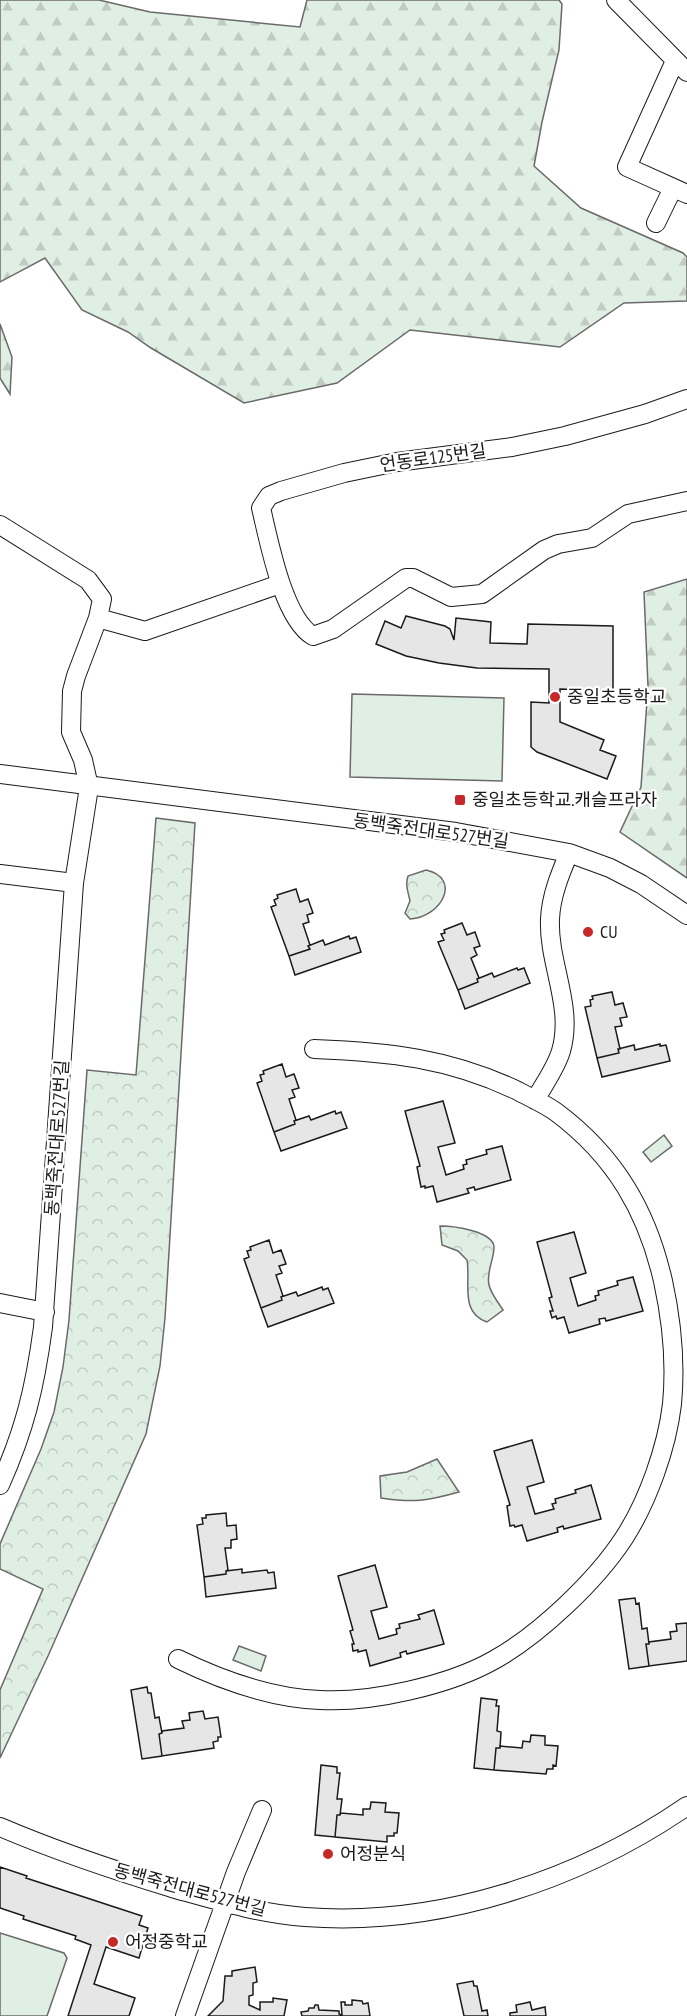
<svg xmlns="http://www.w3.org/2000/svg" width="687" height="2016" viewBox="0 0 687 2016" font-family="'PT Sans Narrow','Noto Sans KR',sans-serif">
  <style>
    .forest { fill: url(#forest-firs); stroke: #6a6a6a; stroke-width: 1.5 }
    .park { fill: url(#park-crowns); stroke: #6a6a6a; stroke-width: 1.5 }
    .garden { fill: #e0efe3; stroke: #6a6a6a; stroke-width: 1.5 }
    .building { fill: #e6e6e6; stroke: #1a1a1a; stroke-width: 1.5 }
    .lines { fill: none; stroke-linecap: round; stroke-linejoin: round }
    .minor-casing { stroke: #1a1a1a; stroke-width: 20 }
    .minor { stroke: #fff; stroke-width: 18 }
    .poi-dot { fill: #c62828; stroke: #fff; stroke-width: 2 }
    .labels { text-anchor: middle; stroke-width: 4.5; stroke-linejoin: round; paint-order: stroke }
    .street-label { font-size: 18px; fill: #1a1a1a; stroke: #fff }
    .poi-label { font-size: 18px; fill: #1a1a1a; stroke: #fff; text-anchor: start }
  </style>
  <defs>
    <pattern id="forest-firs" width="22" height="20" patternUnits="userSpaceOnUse" patternTransform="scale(1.5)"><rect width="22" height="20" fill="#e0efe3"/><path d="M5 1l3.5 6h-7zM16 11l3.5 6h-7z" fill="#c0ccc2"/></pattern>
    <pattern id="park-crowns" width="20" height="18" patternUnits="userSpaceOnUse" patternTransform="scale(1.5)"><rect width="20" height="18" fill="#e0efe3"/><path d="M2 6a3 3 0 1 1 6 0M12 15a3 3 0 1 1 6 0" fill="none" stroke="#c0ccc2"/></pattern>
  </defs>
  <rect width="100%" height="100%" fill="#fff"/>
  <path class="forest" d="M0 0H99L150 12 300 27 307 0H559L562 4 559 50 542 122 534 166 581 208 683 253 687 257V301L624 303 560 347 410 330 337 383 244 403 151 348 128 332 82 310 45 258 0 282Z
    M0 324 12 357 10 394 0 378Z
    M687 579V878L620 832 641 787 648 686 644 592Z"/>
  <path class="park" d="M156 818 195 823 165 1318 160 1366 146 1434 48 1656 0 1758V1690L43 1589 0 1569V1544L41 1449 54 1412 63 1367 69 1320 87 1070 136 1075Z
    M426 870C462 878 442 917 410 919L405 913 410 901C408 891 405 886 408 876Z
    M440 1226C453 1226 493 1231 494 1247 494 1260 486 1272 489 1285 491 1294 498 1302 503 1310L487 1322C459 1312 471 1282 467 1260L458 1251 442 1245Z
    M437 1459 459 1492C427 1501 414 1503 381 1498L380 1476 407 1472Z"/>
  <path class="garden" d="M352 694 504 698 502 781 350 777Z
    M664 1135 672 1146 651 1162 643 1152Z
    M239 1646 266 1656 261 1671 233 1660Z
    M0 1933 64 1953 67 1958 47 2016H0Z"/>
  <path class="building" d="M406 616 445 626 450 629 454 640 456 618 491 622 490 643 527 644 528 624 613 626V691L560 689V722L604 740 600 750 616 756 607 779 537 752 531 747V702L549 703V669L477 668 439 663 406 656 376 644 385 621 401 628Z
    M296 889 300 902 308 899 313 913 307 915 309 922 303 924 310 945 308 946 310 949 289 956 271 907 276 905 274 900 278 898 277 895Z
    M462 923 467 935 475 932 480 946 474 948 477 955 471 958 479 978 477 979 478 982 458 990 438 942 444 940 441 934 445 933 444 930Z
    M349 936 350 939 356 937 361 952 295 975 289 956 310 949 308 946 323 940 325 945Z
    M517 968 518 970 524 968 530 983 465 1009 458 990 478 982 477 979 492 973 494 977Z
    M612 992 615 1005 623 1003 627 1017 620 1018 622 1026 615 1027 620 1049H618L619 1053 597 1058 585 1007 591 1006 590 1000 593 999 592 996Z
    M660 1044V1046L666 1045 670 1061 602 1077 597 1058 619 1053 618 1049 634 1045 635 1050Z
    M282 1064 286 1077 294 1074 299 1088 292 1090 295 1097 289 1099 296 1120 294 1121 295 1124 274 1132 257 1083 262 1081 260 1075 264 1074 263 1071Z
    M443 1101 455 1143 438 1147 446 1175 464 1169 463 1165 467 1164 466 1160 487 1154 486 1150 502 1146 511 1180 475 1190 474 1187 467 1189 469 1193 437 1202 433 1186 425 1188V1186L421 1187 417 1167 420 1166 405 1111Z
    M335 1111 336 1114 341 1112 347 1128 281 1151 274 1132 295 1124 294 1121 309 1116 311 1120Z
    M574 1232 586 1273 570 1278 578 1306 596 1300 595 1296 599 1295 598 1291 618 1285 617 1281 633 1277 643 1311 606 1321 605 1318 599 1319 600 1324 569 1333 564 1317 557 1319 556 1316 552 1318 550 1311H553L549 1298 552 1297 537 1242Z
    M269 1240 273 1253 281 1250 286 1264 279 1266 282 1273 276 1275 283 1296 281 1297 282 1300 261 1308 244 1259 249 1257 247 1251 251 1250 250 1247Z
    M322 1287 323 1290 328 1288 334 1303 268 1327 261 1308 282 1300 281 1297 296 1292 298 1296Z
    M532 1440 544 1482 527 1487 535 1514 554 1509 552 1504 556 1503 555 1499 576 1493 575 1490 591 1485 601 1519 564 1529 563 1526 557 1528 558 1532 527 1541 522 1525 515 1527 514 1525 510 1526 507 1506 510 1505 494 1451Z
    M226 1513 227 1526 236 1525 237 1539 231 1540V1548H225L228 1570 226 1571V1574L204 1577 197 1525 203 1524 202 1518H206V1515Z
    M375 1565 387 1607 371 1611 379 1639 397 1634 396 1629 400 1628 399 1624 420 1619 418 1615 434 1610 444 1644 407 1654 406 1651 400 1653 401 1657 370 1666 366 1650 358 1652V1650L353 1651 352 1644H354L350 1631 353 1630 338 1576Z
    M242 1569V1573L267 1570 268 1573 274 1572 276 1588 206 1597 204 1577 226 1574V1571Z
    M635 1598 636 1604 639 1603 642 1629 647 1628 649 1644H646L649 1666 629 1669 619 1600Z
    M687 1623V1661L649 1666 646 1644H649V1642L671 1639 670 1632 677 1631 676 1624Z
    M147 1687 148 1693H151L155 1718 159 1717 162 1733 159 1734 162 1756 142 1759 131 1690Z
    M481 1698 497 1700 496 1706H499L497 1731 501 1732 500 1748H496L494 1770 474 1768Z
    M203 1711 205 1719 218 1717 221 1737H218V1741L213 1742 214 1748 162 1756 159 1734 162 1733V1731L184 1728 182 1721 190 1720 189 1713Z
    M531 1735 545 1736V1745L558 1746 556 1766 553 1765V1769H547L546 1774 494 1770 496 1748H500V1746L522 1748 523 1741 530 1742Z
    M321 1765 337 1767V1773H340L337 1799H342L340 1815H337L335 1837 315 1835Z
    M371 1802 386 1803 385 1812 399 1813 397 1833H394V1836H387V1842L335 1837 337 1815H340L341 1813 363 1815V1809H370Z
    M0 1867 27 1876 26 1878 142 1916 139 1925 148 1928 139 1958 106 1947 94 1984 135 1998 129 2016H68L91 1945 75 1939 76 1936 23 1919 24 1916 0 1908Z
    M255 1967 257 1982 253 1983V1995L249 1996V2005L260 2010V2002H273V1998L287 2000 284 2016H208L223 2001 225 1976H232V1971Z
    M473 1981 474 1986H477L482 2011 487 2010 488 2016H464L457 1984Z
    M352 2000 362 2001 363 2004 368 2003 370 2016H302L301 2012 308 2011 309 2008H314L315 2005H318L319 2010 339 2011V2014L342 2015 341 2002H345V2005H352Z
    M530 2002 532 2010 545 2007 546 2016H510V2013L517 2012 516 2005Z"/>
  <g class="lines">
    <defs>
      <path id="minor" d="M616 0 687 72
        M675 61 627 167 687 194
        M656 223 673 188
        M687 399 645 414 565 436 512 447 397 462 344 473 281 491 269 496 261 508C269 541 283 618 313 636L333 629 406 578H413L451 597 482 594 544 550 558 544 592 538 628 514 687 501
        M0 525 88 580 102 599 98 618 145 631 280 584
        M0 774 456 832 569 853 610 868 641 884 687 915
        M0 874 74 883
        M535 1100C544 1084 556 1068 561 1051 574 1006 548 964 550 919 551 896 560 874 569 853
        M0 1303 45 1312
        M0 1485C25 1429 35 1387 43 1327L74 883 89 787 83 760 71 732 72 691 76 676 98 618
        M178 1659C223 1681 270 1698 320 1700 371 1703 450 1685 494 1660 539 1635 596 1581 624 1538 648 1501 667 1447 672 1404 676 1362 672 1322 663 1281 647 1211 615 1156 556 1112 545 1104 531 1098 518 1091 449 1058 389 1052 314 1049
        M0 1827C56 1851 113 1870 172 1888 215 1900 260 1914 305 1917 438 1927 578 1881 687 1806
        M185 2016 236 1872 262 1810"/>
    </defs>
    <use href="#minor" class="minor-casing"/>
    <use href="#minor" class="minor"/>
  </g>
  <g class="poi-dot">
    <circle cx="555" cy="697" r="6"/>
    <rect x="454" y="794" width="12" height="12" rx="3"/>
    <circle cx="588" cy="932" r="6"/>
    <circle cx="328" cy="1854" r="6"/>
    <circle cx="113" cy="1942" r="6"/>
  </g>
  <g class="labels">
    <g class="street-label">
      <text transform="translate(433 458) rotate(-8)" y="6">언동로125번길</text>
      <text transform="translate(431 831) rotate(8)" y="6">동백죽전대로527번길</text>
      <text transform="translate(57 1138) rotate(-86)" y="6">동백죽전대로527번길</text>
      <text transform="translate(190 1890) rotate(15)" y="6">동백죽전대로527번길</text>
    </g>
    <g class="poi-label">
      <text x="567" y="703">중일초등학교</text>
      <text x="472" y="806">중일초등학교.캐슬프라자</text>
      <text x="600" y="938">CU</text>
      <text x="340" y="1860">어정분식</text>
      <text x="125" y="1948">어정중학교</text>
    </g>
  </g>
</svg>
